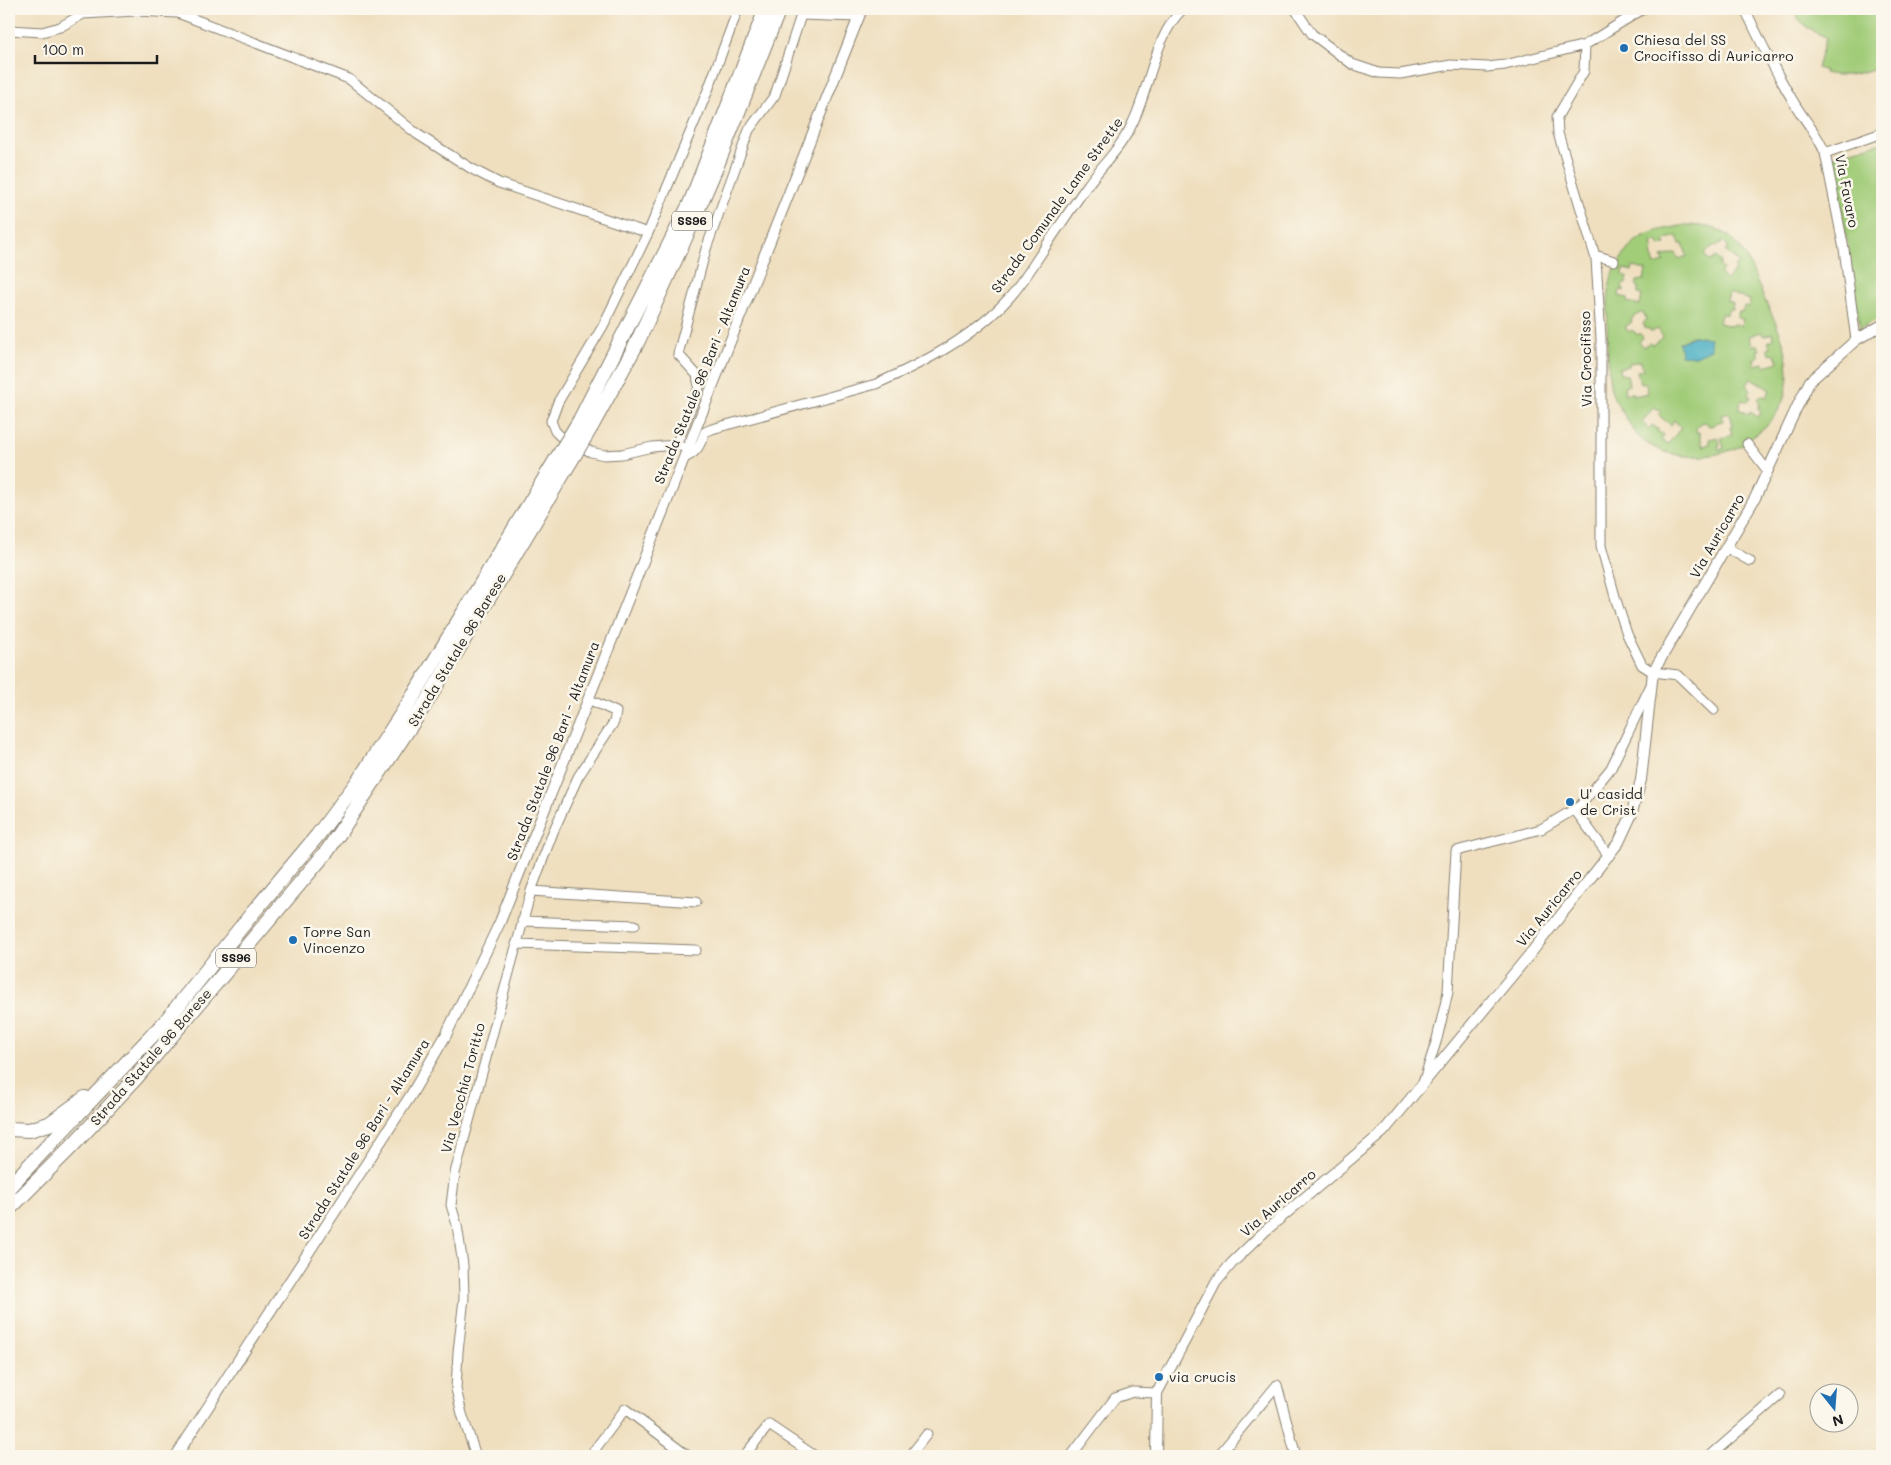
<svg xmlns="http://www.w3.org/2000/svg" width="1891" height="1465" viewBox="0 0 1891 1465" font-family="Mali,sans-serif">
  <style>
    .green { fill: #a1cc78; stroke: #5e744a; fill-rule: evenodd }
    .water { fill: #43acc2; stroke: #30646f }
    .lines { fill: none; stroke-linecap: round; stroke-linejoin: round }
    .minor-casing { stroke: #867e6e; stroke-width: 11 }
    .tertiary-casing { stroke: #867e6e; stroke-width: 12 }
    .trunk-casing { stroke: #867e6e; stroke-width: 16 }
    .minor { stroke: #fff; stroke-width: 9 }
    .tertiary { stroke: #fff; stroke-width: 10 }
    .trunk { stroke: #fff; stroke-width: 14 }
    .trunk-bridge-casing { stroke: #867e6e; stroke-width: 16; stroke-linecap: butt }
    .trunk-bridge { stroke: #fff; stroke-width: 14 }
    .poi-dot { fill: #1f6fb2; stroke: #fbf7ec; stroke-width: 2 }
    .labels { text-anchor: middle; stroke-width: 5; stroke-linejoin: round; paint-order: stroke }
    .shield { fill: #fbf7ec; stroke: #5f5e5a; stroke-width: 1 }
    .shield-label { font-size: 12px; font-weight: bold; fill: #1c1c1c }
    .poi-label { font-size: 14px; fill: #1c1c1c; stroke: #fbf7ec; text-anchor: start }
    .street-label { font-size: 14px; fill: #1c1c1c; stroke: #fbf7ec }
  </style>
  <rect width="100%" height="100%" fill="#fbf7ec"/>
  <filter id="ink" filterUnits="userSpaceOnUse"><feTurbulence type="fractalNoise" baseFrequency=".02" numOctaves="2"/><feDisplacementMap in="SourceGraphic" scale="10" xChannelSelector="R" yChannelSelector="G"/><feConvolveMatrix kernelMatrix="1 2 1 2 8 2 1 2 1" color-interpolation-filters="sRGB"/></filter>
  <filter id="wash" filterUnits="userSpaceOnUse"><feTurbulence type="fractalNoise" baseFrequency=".0096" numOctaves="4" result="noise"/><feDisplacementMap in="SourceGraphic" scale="20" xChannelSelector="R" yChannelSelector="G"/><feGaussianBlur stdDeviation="1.12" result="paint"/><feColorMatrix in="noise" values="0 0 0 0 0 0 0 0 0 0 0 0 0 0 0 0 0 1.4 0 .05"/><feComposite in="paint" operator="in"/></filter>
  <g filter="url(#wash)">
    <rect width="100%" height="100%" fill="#efdfbf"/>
    <path class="green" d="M1792 9H1882V65C1863 74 1845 78 1824 73L1825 71 1817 68 1826 37C1808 30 1802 25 1792 9Z
      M1882 142V317L1860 328 1847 241 1831 157Z
      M1686 225C1701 226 1714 226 1726 234 1747 249 1753 274 1763 296 1770 311 1779 328 1784 345 1795 387 1783 421 1744 441L1745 444C1713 461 1668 462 1640 438 1633 431 1626 418 1621 410 1618 404 1614 399 1612 393 1606 376 1606 296 1611 279 1615 267 1628 245 1639 239 1652 230 1671 228 1686 225ZM1677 236 1680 244H1683L1687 256 1679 259 1676 253 1662 257 1664 262 1655 265 1651 253 1653 251 1651 243 1657 241 1660 246 1666 244 1664 240ZM1723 241 1728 246 1725 251 1739 262 1734 268 1736 270 1726 280 1720 274 1723 269 1719 265 1721 262 1716 257 1711 261 1704 255 1714 245 1716 247ZM1633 267 1646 270 1644 280 1637 281 1636 286 1638 287V294L1642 295 1640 305 1627 302 1628 298 1619 296 1620 290 1624 291V289L1622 288 1623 284H1626L1628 277 1623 275 1624 269 1632 271ZM1729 293 1750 300 1749 307 1744 306 1742 312 1739 311 1737 318 1743 319 1741 326 1733 324 1732 326 1719 323 1721 314H1727L1729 309H1732L1733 304 1727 301ZM1642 312 1647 319 1643 324 1646 329 1648 328 1651 332 1658 329 1663 337 1652 345 1650 343 1643 347 1639 342 1643 338 1640 333 1638 335 1632 330 1629 332 1625 327 1632 322 1631 319ZM1762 332 1763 336 1772 333 1773 339 1768 341 1770 347 1767 348 1769 353 1775 354 1778 362 1765 366 1764 363 1755 365 1754 360 1759 356 1757 351 1760 350 1758 345H1752L1749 336ZM1692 336H1696V356L1684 355 1679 343ZM1641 361 1643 370 1637 371 1640 384 1646 383 1648 393 1634 396V393L1625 394 1624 387 1629 385 1627 375 1620 374 1619 368 1629 366V363ZM1751 378 1770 390 1767 397 1761 395 1758 400 1760 402 1758 409 1761 411 1758 417 1750 412 1749 415 1738 408 1742 400 1748 402 1751 397 1748 395 1751 390 1747 385ZM1654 407 1661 411 1658 415 1671 425 1674 420 1681 428 1668 444 1661 440 1664 435 1657 431 1658 429 1652 425 1649 429 1642 422ZM1730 413 1733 426 1730 427 1732 435 1721 438 1724 448 1719 450 1718 446 1720 445 1718 437 1709 439 1710 444 1703 446 1699 432 1697 433 1696 427 1701 425 1700 423 1706 422 1709 426 1715 425V423L1723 421 1721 415Z"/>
    <path class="water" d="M1694 336 1710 338 1711 349 1696 356 1681 355 1679 343Z"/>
  </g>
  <g filter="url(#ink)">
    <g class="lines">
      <defs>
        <path id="minor" d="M1295 9 1312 34 1352 64 1379 73 1400 74 1451 65 1487 67 1505 65 1585 45 1643 9
          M1745 9C1760 41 1775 71 1793 101 1803 119 1818 134 1825 153L1844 249 1856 340
          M801 15 858 17
          M9 30 42 32 60 27 83 14 135 11 178 13 349 79 417 134 472 169 499 183 648 233
          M1585 45 1584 71 1557 117 1558 133 1596 259 1601 338V546L1616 600 1627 634 1642 665 1653 672 1678 675 1714 710
          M1825 153 1882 133
          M1595 255 1614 261
          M1747 444 1767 470
          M676 445 652 447 622 454 604 455 591 452 560 436 555 431 551 421 558 402 603 326 648 233 708 90 738 9
          M687 448 676 445 699 387 697 375 678 354 706 249 749 130 775 95 803 9
          M684 458C697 453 700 445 705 432L712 429 876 384C923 363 974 337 1009 298 1020 286 1029 272 1038 258 1054 234 1070 210 1087 186 1102 165 1122 147 1133 122 1149 90 1155 34 1183 9
          M1727 548 1750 561
          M1575 810 1609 856
          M531 891 696 902
          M522 921 635 925
          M516 944 696 950
          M1423 1083 1437 1039 1448 992 1456 851 1541 829 1580 806 1611 768 1650 687
          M1277 1385 1296 1456
          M476 1456 462 1414 456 1389 458 1352 464 1298 463 1265 457 1225 451 1205 455 1173 531 891 553 832 578 777 614 722 616 712 588 699
          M590 1456 625 1409 688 1456
          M744 1456 769 1425 815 1456
          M910 1456 927 1434
          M1071 1456 1115 1398 1133 1392 1157 1393
          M1218 1456 1277 1385
          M1710 1456 1780 1395"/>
        <path id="tertiary" d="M176 1456 411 1095 446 1035 500 922 862 9
          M1156 1456 1157 1393 1216 1282 1232 1263 1265 1231 1383 1132 1530 954 1619 842 1631 816 1641 780 1653 672 1755 498 1797 407 1810 381 1856 340 1882 325"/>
        <path id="trunk" d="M580 420 690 204 766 9
          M591 427 636 345 692 223 717 165 779 9
          M9 1129 29 1130 49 1124 85 1098
          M9 1187 165 1022 251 915 317 836 359 780 414 695
          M9 1209 71 1147 135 1079 328 850 427 701"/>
      </defs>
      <use href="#minor" class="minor-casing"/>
      <use href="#tertiary" class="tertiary-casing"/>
      <use href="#trunk" class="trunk-casing"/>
      <use href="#minor" class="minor"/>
      <use href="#tertiary" class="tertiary"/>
      <use href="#trunk" class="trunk"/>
      <defs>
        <path id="trunk-bridge" d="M414 695 580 420
          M427 701 591 427"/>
      </defs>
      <use href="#trunk-bridge" class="trunk-bridge-casing"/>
      <use href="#trunk-bridge" class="trunk-bridge"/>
    </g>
  </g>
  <g class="poi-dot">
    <circle cx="1624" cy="48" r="5"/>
    <circle cx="1570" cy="802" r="5"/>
    <circle cx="293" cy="940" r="5"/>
    <circle cx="1159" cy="1377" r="5"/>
  </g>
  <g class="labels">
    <g class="shield">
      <rect x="672" y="211.5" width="40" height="19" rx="4"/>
      <rect x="216" y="948.5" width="40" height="19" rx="4"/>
    </g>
    <g class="shield-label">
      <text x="692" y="225">SS96</text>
      <text x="236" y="962">SS96</text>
    </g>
    <g class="poi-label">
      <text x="1634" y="45">Chiesa del SS<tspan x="1634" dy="16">Crocifisso di Auricarro</tspan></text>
      <text x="1580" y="799">U' casidd<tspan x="1580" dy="16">de Crist</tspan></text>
      <text x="303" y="937">Torre San<tspan x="303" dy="16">Vincenzo</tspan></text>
      <text x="1169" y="1382">via crucis</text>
    </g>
    <g class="street-label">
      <text transform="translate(1847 191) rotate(79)" y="5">Via Favaro</text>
      <text transform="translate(1057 205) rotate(-54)" y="5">Strada Comunale Lame Strette</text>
      <text transform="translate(1586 359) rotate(-91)" y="5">Via Crocifisso</text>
      <text transform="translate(702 375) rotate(-68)" y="5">Strada Statale 96 Bari - Altamura</text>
      <text transform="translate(1717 536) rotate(-60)" y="5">Via Auricarro</text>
      <text transform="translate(457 650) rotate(-59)" y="5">Strada Statale 96 Barese</text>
      <text transform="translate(553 751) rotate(-69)" y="5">Strada Statale 96 Bari - Altamura</text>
      <text transform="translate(1549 908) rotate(-51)" y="5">Via Auricarro</text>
      <text transform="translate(151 1057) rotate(-49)" y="5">Strada Statale 96 Barese</text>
      <text transform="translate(463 1088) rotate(-75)" y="5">Via Vecchia Toritto</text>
      <text transform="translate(364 1139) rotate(-58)" y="5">Strada Statale 96 Bari - Altamura</text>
      <text transform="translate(1278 1203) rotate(-41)" y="5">Via Auricarro</text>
    </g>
  </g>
  <rect width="1891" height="1465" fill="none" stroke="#fbf7ec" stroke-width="30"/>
  <g transform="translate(1834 1408) rotate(163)"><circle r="24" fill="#fbf7ec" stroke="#a29f99"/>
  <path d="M0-4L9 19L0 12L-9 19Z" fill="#1f6fb2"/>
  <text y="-8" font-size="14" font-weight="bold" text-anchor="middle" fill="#1c1c1c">N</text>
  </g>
  <path d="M35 55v8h122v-8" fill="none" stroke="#1c1c1c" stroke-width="2.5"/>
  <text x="42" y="55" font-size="15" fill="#1c1c1c" stroke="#fbf7ec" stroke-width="4" paint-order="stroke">100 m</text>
</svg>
